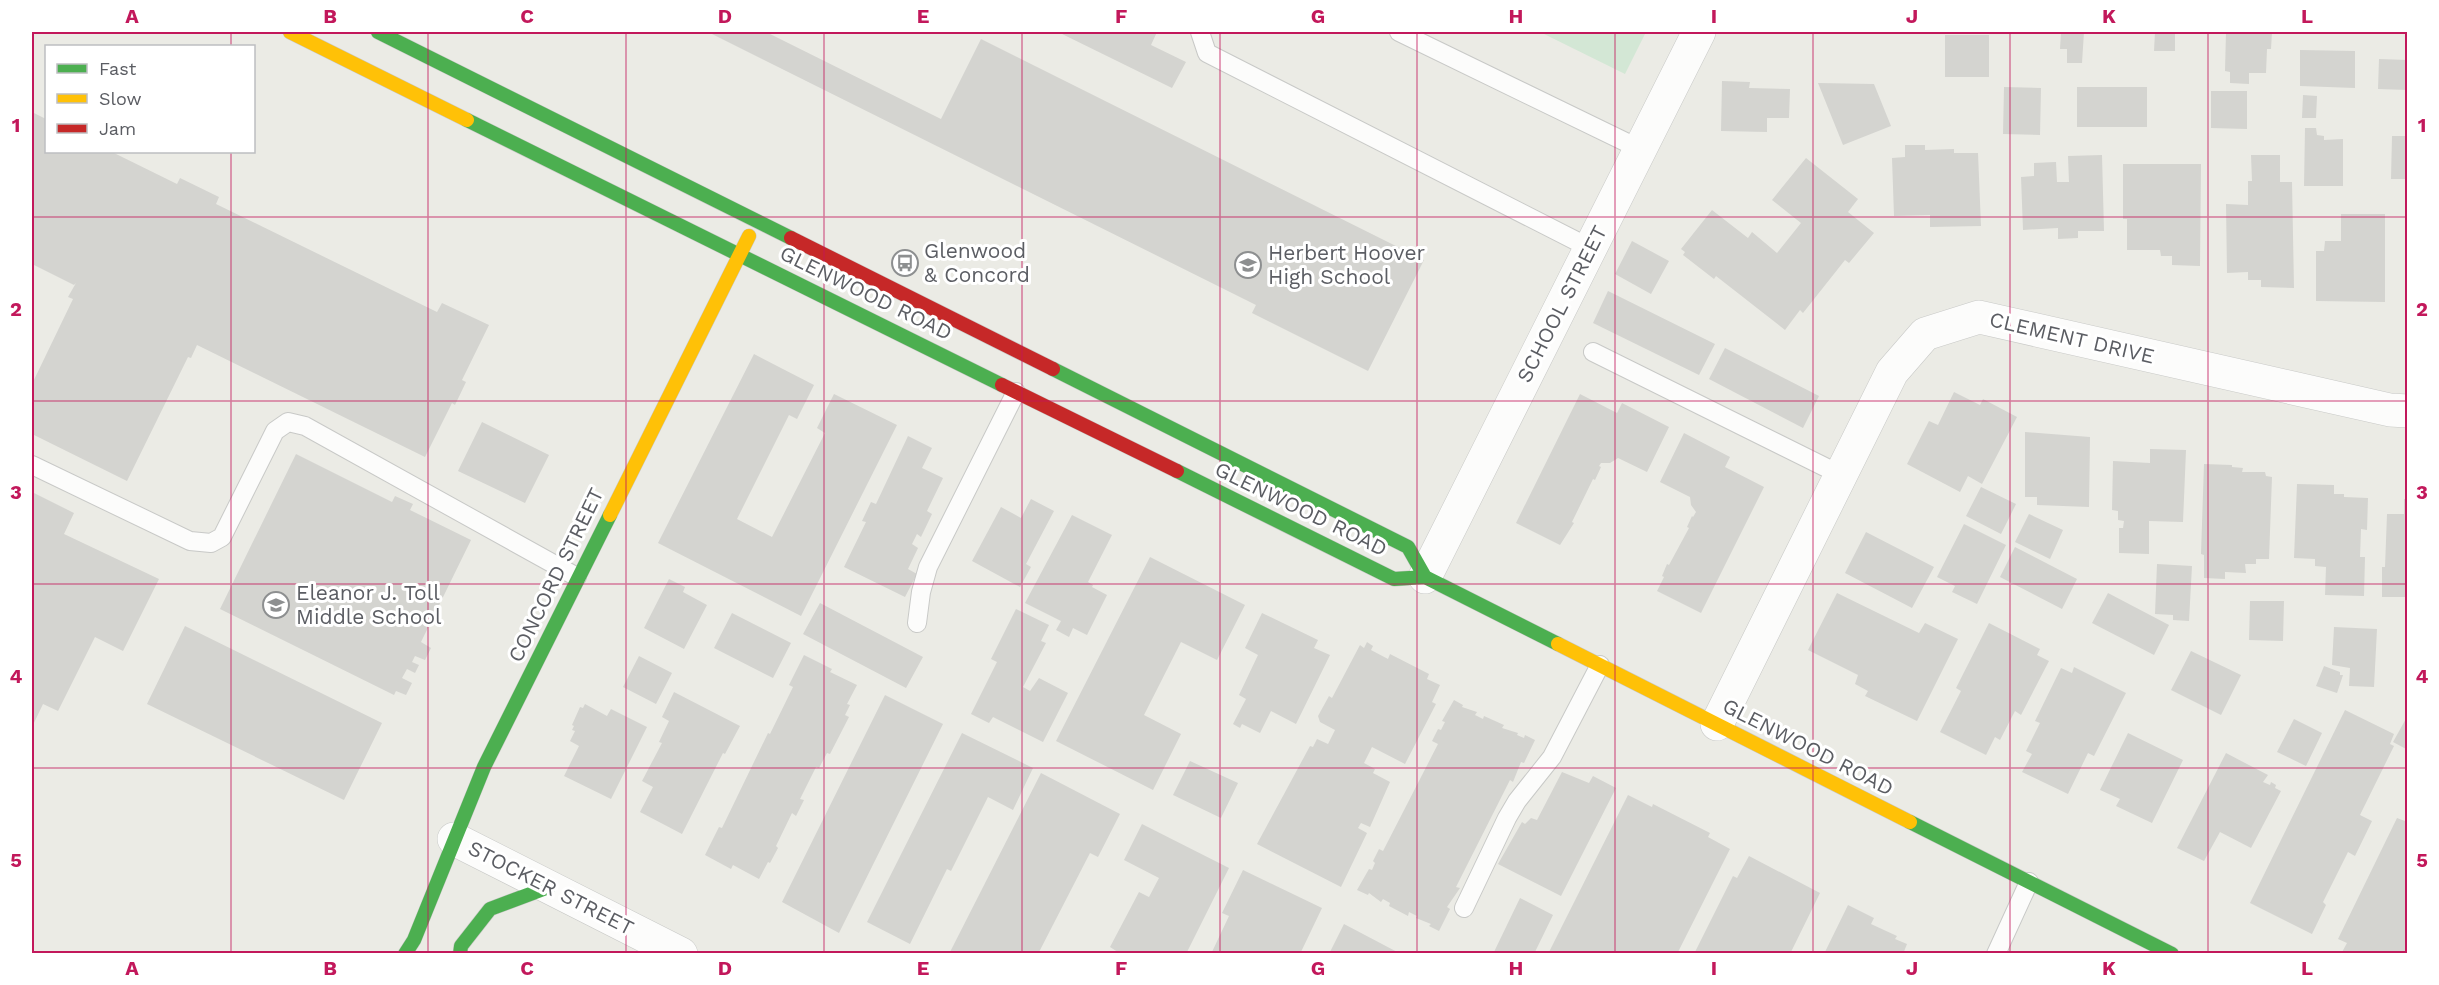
<svg xmlns="http://www.w3.org/2000/svg" width="2439" height="985" viewBox="0 0 2439 985" font-family="'Work Sans',sans-serif">
  <style>
    .green { fill: #d3e7d5 }
    .building { fill: #d4d4d0 }
    .lines { fill: none; stroke-linecap: round; stroke-linejoin: round }
    .lane-casing { stroke: #c8c9c7; stroke-width: 20 }
    .street-casing { stroke: #c8c9c7; stroke-width: 34 }
    .fast-casing { stroke: #c8c8c6; stroke-width: 15 }
    .slow-casing { stroke: #c8c8c6; stroke-width: 15 }
    .jam-casing { stroke: #c8c8c6; stroke-width: 15 }
    .lane { stroke: #fcfcfb; stroke-width: 18 }
    .street { stroke: #fcfcfb; stroke-width: 33 }
    .fast { stroke: #4caf50; stroke-width: 14 }
    .slow { stroke: #ffc107; stroke-width: 14 }
    .jam { stroke: #c62828; stroke-width: 14 }
    .grid { fill: none; stroke: #c2185b; stroke-width: 1.5; stroke-opacity: 0.55 }
    .labels { text-anchor: middle; stroke-width: 6; stroke-linejoin: round; paint-order: stroke }
    .poi-label { font-size: 21px; fill: #5b5d63; stroke: #fff; text-anchor: start }
    .street-label { font-size: 21px; fill: #5b5d63; stroke: #fff }
    .neatline { fill: none; stroke: #c2185b; stroke-width: 2 }
    .grid-label { font-size: 20px; text-anchor: middle; font-weight: bold; fill: #c2185b }
  </style>
  <rect width="100%" height="100%" fill="#ebebe5"/>
  <path class="green" d="M1540 32H1646L1625 74Z"/>
  <path class="building" d="M708 32H766L941 119 981 39 1424 260 1368 371 1252 313 1256 305Z
    M1058 32H1157L1151 45 1186 62 1172 88Z
    M2061 32H2084L2082 63H2067V49H2060Z
    M2155 32H2175V51H2154Z
    M2226 32H2272L2271 49H2267L2266 73H2249V84L2230 83V72L2225 71Z
    M1945 35H1989V77H1945Z
    M2300 50 2355 51V88L2300 86Z
    M2379 59 2408 60V90L2378 89Z
    M1722 81 1750 82 1749 88 1790 89 1789 118H1767V132L1721 131Z
    M1818 83 1874 84 1891 126 1843 145Z
    M2004 87 2041 88 2040 135 2003 134Z
    M2077 87H2147V127H2077Z
    M2211 91H2247V129L2211 128Z
    M2303 95 2317 96 2316 118H2302Z
    M32 112 46 119V152H112L177 184 180 178 219 197 216 204 437 312 442 303 489 325 462 380 466 382 455 405 452 403 425 457 197 345 191 358 188 357 127 481 32 434V384L73 299 68 297 76 283 74 285 32 264Z
    M2305 128H2316L2317 135 2324 136V140L2343 139V186H2304Z
    M2392 136H2408V179H2391Z
    M1905 145H1925V150L1954 149V153H1978L1981 226 1930 227V215L1894 216 1892 158 1905 157Z
    M2102 155 2104 231H2078V238L2058 239V228L2023 230 2021 177 2034 176V163L2056 162 2057 182H2069L2068 156Z
    M2251 155H2280V182H2292L2294 288 2261 287V280H2248V272L2227 273 2226 204 2248 205V181H2252Z
    M1806 158 1858 199 1848 212 1874 233 1849 263 1845 260 1803 313 1800 310 1785 330 1716 276 1714 279 1683 255 1685 252 1681 249 1712 210 1748 238 1752 232 1777 253 1801 223 1772 200Z
    M2123 164H2201L2200 266 2172 265V256H2161L2160 250H2127V219H2123Z
    M2341 214H2385V302L2316 301V251H2324L2325 241H2341Z
    M1632 241 1669 261 1651 294 1615 274Z
    M1608 291 1715 344 1699 375 1593 323Z
    M1725 348 1819 396 1803 428 1709 379Z
    M754 354 814 385 797 419 789 415 737 519 772 537 825 433 817 428 834 394 897 425 801 616 658 543Z
    M1954 392 1980 405 1983 399 2017 417 1982 484 1968 476 1960 492 1907 464 1929 421 1938 425Z
    M1580 394 1617 413 1622 403 1669 427 1647 472 1618 458 1610 463H1601L1599 466 1601 467 1595 480 1593 479 1572 522 1574 523 1560 545 1516 523Z
    M482 422 549 455 525 503 458 471Z
    M2025 432 2090 437 2089 507 2037 505V497H2025Z
    M1684 433 1730 457 1725 467 1764 487 1701 613 1657 591 1664 577 1662 576 1667 564 1669 565 1689 528 1687 527 1692 516 1693 517 1696 512 1691 505 1690 497 1660 482Z
    M908 436 932 448 922 468 943 478 927 511 932 514 921 537 917 534 912 544 918 548 908 569 917 574 905 597 844 567 866 522 862 521 871 502 876 504Z
    M2150 449 2186 450 2183 522 2149 521V554L2119 553V528H2123L2124 521 2118 520V511L2112 510 2113 461 2150 463Z
    M296 454 392 502 395 496 413 504 410 510 471 540 421 642 431 648 425 660 415 656 412 662 419 665 415 673 407 669 402 678 412 683 406 695 396 691 394 695 220 609Z
    M2204 464 2232 465V467L2243 468 2242 472H2265L2266 476 2272 477 2269 559H2256V564H2245L2246 573 2225 572V579L2204 578V555L2201 554Z
    M2297 484 2334 485V494H2344V497L2368 498 2367 530 2361 529 2360 557H2365L2364 596 2325 595 2326 567 2315 566V559L2294 558Z
    M1981 487 2016 504 2001 534 1966 516Z
    M32 492 74 513 64 534 159 579 123 651 95 637 58 711 43 704 32 727Z
    M1031 499 1054 511 1026 564 1031 567 1020 587 972 561 1001 507 1021 518Z
    M2404 499H2408V597H2382V567H2385L2387 514H2404Z
    M2029 514 2063 530 2050 559 2015 542Z
    M1072 515 1112 535 1088 582 1093 585 1092 587 1107 595 1087 635 1073 628 1069 637 1056 630 1061 621 1025 603Z
    M1964 524 2006 545 1977 604 1952 592 1955 586 1937 577Z
    M1866 532 1934 567 1912 608 1845 573Z
    M2015 547 2077 579 2062 609 2000 577Z
    M1150 557 1245 605 1217 660 1181 642 1144 715 1181 734 1153 790 1056 741Z
    M2157 564 2192 566 2189 621 2173 620V615L2155 614Z
    M669 579 685 587 683 592 707 605 684 649 644 628Z
    M1837 593 1919 633 1925 623 1958 639 1917 721 1865 696 1868 691 1855 684 1858 675 1808 650Z
    M2108 593 2169 625 2154 655 2092 623Z
    M2250 601H2284L2283 641 2249 640Z
    M820 603 923 657 906 688 803 634Z
    M1016 609 1049 625 1041 641 1046 643 1023 687 1030 691 1039 678 1068 693 1043 742 993 717 989 723 971 714 997 662 991 659Z
    M732 613 791 643 773 678 714 648Z
    M1262 613 1318 640 1314 648 1330 655 1296 724 1271 711 1260 733 1242 724 1240 728 1233 724 1246 699 1239 695 1258 655 1245 648Z
    M1989 623 2040 649 2037 655 2049 661 2021 715 2015 711 2000 740 1995 737 1986 755 1940 732 1961 691 1956 688Z
    M185 626 382 723 344 800 147 704Z
    M2334 627 2377 629 2374 687 2349 686 2350 668 2332 665Z
    M1367 642 1373 646 1371 650 1388 659 1390 654 1429 674 1427 679 1440 685 1432 702 1436 704 1405 764 1372 747 1364 763 1375 769 1373 773 1390 782 1370 827 1361 823 1358 828 1367 833 1341 887 1257 844 1310 746 1313 747 1317 739 1328 744 1335 730 1320 722 1318 716 1329 696 1332 698 1360 645 1364 648Z
    M2191 651 2241 675 2221 715 2171 690Z
    M804 655 832 669 830 672 857 685 847 704 850 705 845 715 849 717 830 754 827 753 819 768 816 767 800 799 804 800 796 816 792 813 776 846 778 848 770 863 768 862 759 879 733 865 731 869 705 855 719 827 722 828 768 733 770 734 793 687 789 685Z
    M639 656 672 673 656 704 623 687Z
    M2324 666 2340 672V675H2343L2337 693 2316 686Z
    M2074 667 2126 693 2094 756 2088 753 2068 794 2022 772 2032 754 2026 751 2040 723 2035 721 2061 668 2072 673Z
    M674 692 740 726 725 754 723 753 682 834 640 812 653 787 642 781 662 743 659 742 669 721 662 717Z
    M885 695 943 724 839 933 782 902Z
    M1454 700 1463 705 1462 707 1477 712 1475 715 1483 719 1484 716 1504 725 1502 728 1518 733 1517 735 1524 738 1525 735 1535 740 1524 763 1521 762 1513 782 1510 780 1456 887 1460 888 1447 907 1450 909 1439 931 1429 926 1431 924 1416 918 1417 916 1409 912 1408 916 1389 906 1390 903 1383 899 1381 902 1369 893 1368 895 1357 890 1369 869 1372 870 1375 863 1373 861 1379 849 1383 851 1438 744 1432 741 1438 729 1441 730 1445 722 1442 721Z
    M585 704 607 716 611 709 647 727 611 799 564 776 579 746 570 741 575 731 572 730 574 726 572 725 580 707 583 708Z
    M2345 710 2394 734 2390 744 2394 746 2360 815 2372 821 2355 856 2348 852 2323 902 2326 905 2312 934 2250 903Z
    M2408 715V750L2393 742Z
    M2294 719 2322 733 2306 766 2277 752Z
    M962 733 1033 768 1013 810 988 797 951 871 947 869 910 944 867 922Z
    M2128 733 2183 760 2152 823 2116 806 2120 799 2100 790Z
    M2226 753 2268 775 2263 782 2270 785 2271 782 2276 785 2275 788 2281 791 2251 848 2220 832 2204 861 2177 848Z
    M1190 761 1238 783 1221 818 1173 795Z
    M1562 772 1589 783 1593 776 1616 788 1561 896 1498 864 1522 822 1525 824 1531 818 1537 820Z
    M1041 773 1120 814 1098 857 1090 853 1038 954H949Z
    M1628 795 1652 807 1653 804 1710 833 1708 837 1730 849 1677 954H1548Z
    M2408 815V954H2341L2347 943 2338 939 2397 818 2405 821Z
    M1142 824 1229 868 1186 954H1121L1110 947 1139 892 1149 897 1159 878 1124 860Z
    M1749 856 1820 893 1790 954H1694L1733 876 1737 878Z
    M1243 870 1322 908 1300 954H1211L1229 916 1222 913Z
    M1520 898 1553 915 1534 954H1493Z
    M1848 905 1874 918 1871 924 1897 936 1895 939 1907 944 1903 954H1824Z
    M1344 924 1401 954H1329Z"/>
  <g class="lines">
    <defs>
      <path id="lane" d="M1200 32 1207 53 1590 248
        M1399 32 1640 149
        M1593 352 1841 475
        M32 465 190 541 211 543 222 537 275 431 288 422 305 426 577 577
        M917 623 921 592 928 567 1016 392
        M1464 908 1507 818 1517 801 1552 757 1600 665
        M1996 954 2029 882"/>
      <path id="street" d="M1425 577 1699 32
        M1717 724 1892 372 1925 334 1979 317 2390 410 2408 411
        M454 839 681 954"/>
      <path id="fast" d="M378 32 791 238
        M467 120 1002 385
        M1053 369 1408 547 1425 577
        M1177 471 1394 579 1425 577 1558 644
        M1910 822 2172 954
        M405 954 414 940 484 767 610 515
        M460 954 461 946 490 909 549 887"/>
      <path id="slow" d="M290 32 467 120
        M610 515 749 236
        M1558 644 1910 822"/>
      <path id="jam" d="M791 238 1053 369
        M1002 385 1177 471"/>
    </defs>
    <use href="#lane" class="lane-casing"/>
    <use href="#street" class="street-casing"/>
    <use href="#fast" class="fast-casing"/>
    <use href="#slow" class="slow-casing"/>
    <use href="#jam" class="jam-casing"/>
    <use href="#lane" class="lane"/>
    <use href="#street" class="street"/>
    <use href="#fast" class="fast"/>
    <use href="#slow" class="slow"/>
    <use href="#jam" class="jam"/>
  </g>
  <path class="grid" d="M231 32V46M428 32V954M626 32V954M824 32V954M1022 32V954M1220 32V954M1417 32V954M1615 32V954M1813 32V954M2010 32V954M2208 32V954M231 152V954M32 217H2408M32 401H2408M32 584H2408M32 768H2408"/>
  <defs>
    <symbol id="bus-ring" viewBox="-11 -11 22 22"><circle r="9.5" fill="#fff" stroke="#8d8f90" stroke-width="1.5"/><path d="M-5-6H5V4H4V6H2V4H-2V6H-4V4H-5ZM-3.5-4V0h7V-4ZM-3.5 1.2v1.5H-2V1.2ZM2 1.2v1.5H3.5V1.2Z" fill="#8d8f90"/></symbol>
    <symbol id="school-ring" viewBox="-11 -11 22 22"><circle r="9.5" fill="#fff" stroke="#8d8f90" stroke-width="1.5"/><path d="M0-5L7-2L0 1L-7-2ZM-4 1L0 2.5L4 1V4Q0 6-4 4Z" fill="#8d8f90"/></symbol>
  </defs>
  <g fill-rule="evenodd">
    <use href="#bus-ring" x="890" y="248" width="30" height="30"/>
    <use href="#school-ring" x="1233" y="250" width="30" height="30"/>
    <use href="#school-ring" x="261" y="590" width="30" height="30"/>
  </g>
  <g class="labels">
    <g class="poi-label">
      <text x="924" y="258">Glenwood<tspan x="924" dy="24">&amp; Concord</tspan></text>
      <text x="1268" y="260">Herbert Hoover<tspan x="1268" dy="24">High School</tspan></text>
      <text x="296" y="600">Eleanor J. Toll<tspan x="296" dy="24">Middle School</tspan></text>
    </g>
    <g class="street-label">
      <text transform="translate(866 293) rotate(26)" y="7">GLENWOOD ROAD</text>
      <text transform="translate(1562 304) rotate(-63)" y="7">SCHOOL STREET</text>
      <text transform="translate(2072 338) rotate(13)" y="7">CLEMENT DRIVE</text>
      <text transform="translate(1301 509) rotate(26)" y="7">GLENWOOD ROAD</text>
      <text transform="translate(556 575) rotate(-64)" y="7">CONCORD STREET</text>
      <text transform="translate(1808 747) rotate(27)" y="7">GLENWOOD ROAD</text>
      <text transform="translate(551 888) rotate(27)" y="7">STOCKER STREET</text>
    </g>
  </g>
  <rect width="2439" height="985" fill="none" stroke="#ffffff" stroke-width="66"/>
  <rect x="45" y="45" width="210" height="108" fill="#ffffff" stroke="#bdbec1" stroke-width="1.5"/>
  <rect x="57" y="64" width="30" height="9" fill="#4caf50" stroke="#bdbec1" stroke-width="1.5"/>
  <text x="99" y="75" font-size="18" fill="#5b5d63">Fast</text>
  <rect x="57" y="94" width="30" height="9" fill="#ffc107" stroke="#bdbec1" stroke-width="1.5"/>
  <text x="99" y="105" font-size="18" fill="#5b5d63">Slow</text>
  <rect x="57" y="124" width="30" height="9" fill="#c62828" stroke="#bdbec1" stroke-width="1.5"/>
  <text x="99" y="135" font-size="18" fill="#5b5d63">Jam</text>
  <rect x="33" y="33" width="2373" height="919" class="neatline"/>
  <g class="grid-label">
    <text x="132" y="23">A</text>
    <text x="330" y="23">B</text>
    <text x="527" y="23">C</text>
    <text x="725" y="23">D</text>
    <text x="923" y="23">E</text>
    <text x="1121" y="23">F</text>
    <text x="1318" y="23">G</text>
    <text x="1516" y="23">H</text>
    <text x="1714" y="23">I</text>
    <text x="1912" y="23">J</text>
    <text x="2109" y="23">K</text>
    <text x="2307" y="23">L</text>
    <text x="16" y="132">1</text>
    <text x="2422" y="132">1</text>
    <text x="16" y="316">2</text>
    <text x="2422" y="316">2</text>
    <text x="16" y="499">3</text>
    <text x="2422" y="499">3</text>
    <text x="16" y="683">4</text>
    <text x="2422" y="683">4</text>
    <text x="16" y="867">5</text>
    <text x="2422" y="867">5</text>
    <text x="132" y="975">A</text>
    <text x="330" y="975">B</text>
    <text x="527" y="975">C</text>
    <text x="725" y="975">D</text>
    <text x="923" y="975">E</text>
    <text x="1121" y="975">F</text>
    <text x="1318" y="975">G</text>
    <text x="1516" y="975">H</text>
    <text x="1714" y="975">I</text>
    <text x="1912" y="975">J</text>
    <text x="2109" y="975">K</text>
    <text x="2307" y="975">L</text>
  </g>
</svg>
